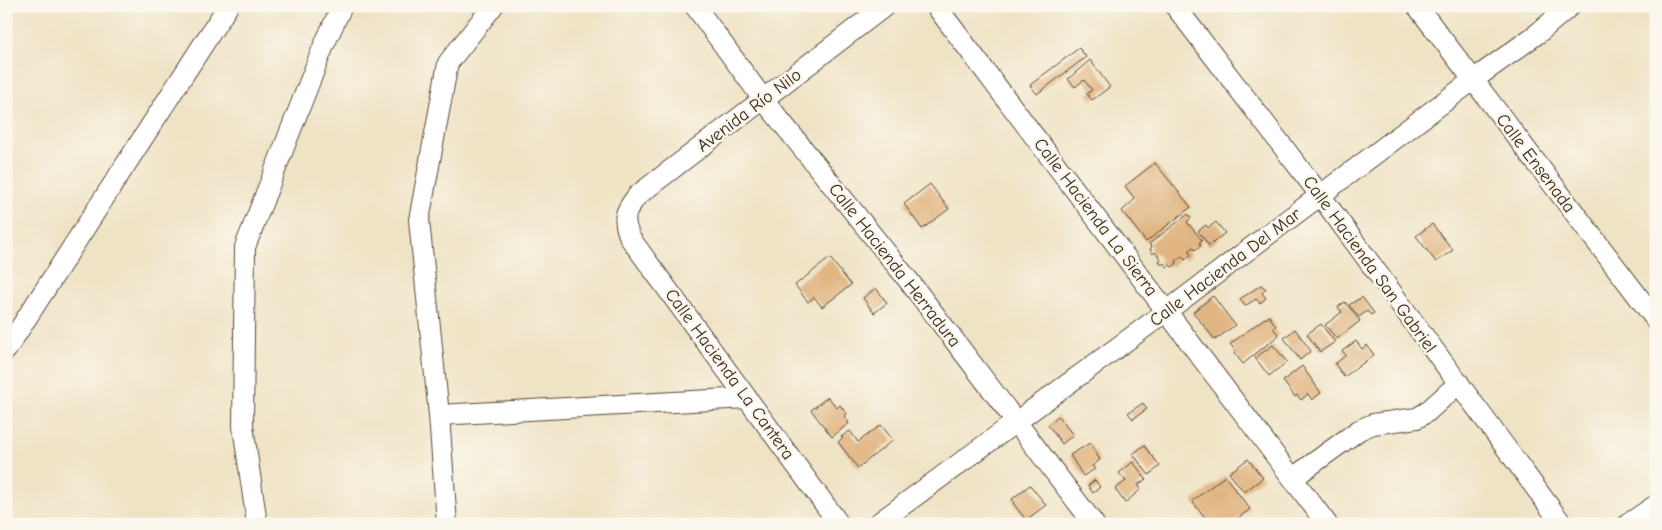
<svg xmlns="http://www.w3.org/2000/svg" width="1662" height="530" viewBox="0 0 1662 530" font-family="'Comic Neue',sans-serif">
  <style>
    .building { fill: #e1b582 }
    .lines { fill: none; stroke-linecap: round; stroke-linejoin: round }
    .minor-casing { stroke: #564637; stroke-width: 22 }
    .minor { stroke: #fff; stroke-width: 20 }
    .labels { text-anchor: middle; stroke-width: 5; stroke-linejoin: round; paint-order: stroke }
    .street-label { font-size: 18px; fill: #3b2a1e; stroke: #fbf7ec }
  </style>
  <rect width="100%" height="100%" fill="#fbf7ec"/>
  <filter id="ink" filterUnits="userSpaceOnUse"><feTurbulence type="fractalNoise" baseFrequency=".02" numOctaves="2"/><feDisplacementMap in="SourceGraphic" scale="10" xChannelSelector="R" yChannelSelector="G"/><feConvolveMatrix kernelMatrix="1 2 1 2 8 2 1 2 1" color-interpolation-filters="sRGB"/></filter>
  <filter id="wash" filterUnits="userSpaceOnUse"><feTurbulence type="fractalNoise" baseFrequency=".0096" numOctaves="4" result="noise"/><feDisplacementMap in="SourceGraphic" scale="20" xChannelSelector="R" yChannelSelector="G"/><feGaussianBlur stdDeviation="1.12" result="paint"/><feColorMatrix in="noise" values="0 0 0 0 0 0 0 0 0 0 0 0 0 0 0 0 0 1.4 0 .05"/><feComposite in="paint" operator="in"/></filter>
  <g filter="url(#wash)">
    <rect width="100%" height="100%" fill="#efe3c5"/>
    <g id="blocks">
      <path class="building" d="M1079 48 1086 57 1037 94 1030 85Z
        M1090 60 1110 87 1092 100 1087 94 1092 90 1084 80 1075 87 1068 79Z
        M1155 163 1191 207 1146 242 1122 211 1135 199 1125 186Z
        M930 184 949 209 922 229 904 204Z
        M1188 214 1191 218 1187 222 1202 240 1199 243 1201 245 1195 250 1193 247 1188 251 1191 255 1185 260 1182 256 1176 261 1177 263 1172 267 1170 265 1167 267 1164 263 1162 265 1159 261 1161 259 1155 252 1153 254 1150 249 1152 247 1149 244Z
        M1216 222 1225 233 1209 246 1198 231 1206 225 1208 228Z
        M1432 224 1453 250 1436 262 1416 236Z
        M830 258 851 285 822 307 814 297 808 302 795 285Z
        M1261 285 1266 289 1262 293 1266 298 1260 303 1256 299 1245 306 1240 299Z
        M876 288 887 303 874 313 863 298Z
        M1213 296 1235 325 1215 340 1193 312Z
        M1362 297 1374 313 1371 315 1367 311 1359 317 1349 305Z
        M1345 302 1360 321 1337 339 1325 325 1342 312 1338 307Z
        M1269 316 1276 326 1273 328 1279 335 1243 364 1234 353 1236 351 1230 344 1265 318 1266 319Z
        M1321 324 1335 342 1320 352 1307 334Z
        M1295 329 1311 351 1300 360 1284 338Z
        M1356 341 1362 349 1367 345 1374 355 1344 377 1335 364 1346 355 1342 351Z
        M1273 345 1287 362 1269 376 1255 358Z
        M1302 366 1321 393 1312 400 1308 394 1301 400 1297 395 1295 397 1283 381Z
        M828 397 837 408 840 405 847 414 844 416 849 423 832 437 811 410Z
        M1143 403 1147 409 1133 419 1128 413Z
        M1058 416 1073 435 1062 444 1048 425Z
        M881 425 893 440 858 468 838 442 843 438 841 437 850 431 858 442Z
        M1090 443 1100 460 1092 466 1095 469 1083 476 1070 455Z
        M1144 445 1160 466 1149 475 1133 454Z
        M1248 459 1263 478 1244 492 1229 473Z
        M1133 462 1146 479 1138 485 1141 489 1125 503 1115 489 1126 481 1119 473Z
        M1225 476 1250 509 1230 524H1210L1192 501Z
        M1095 480 1100 487 1093 493 1088 486Z
        M1030 485 1046 505 1026 520 1013 503 1014 502 1012 499Z"/>
    </g>
  </g>
  <g filter="url(#ink)">
    <use href="#blocks" fill-opacity="0" stroke="#564637" stroke-width="1"/>
    <g class="lines">
      <defs>
        <path id="minor" d="M695 6 763 99 909 281 1094 524
          M936 6 1327 524
          M1175 6 1320 195 1562 524
          M1417 6 1656 320
          M6 350 228 6
          M439 415 747 398
          M1293 478 1359 430 1373 424 1417 418 1427 412 1459 383
          M257 524 243 426 245 247 324 45 342 6
          M447 524 439 415 419 220 448 63 493 6
          M839 524 630 238C622 218 624 212 638 195L885 6
          M877 524 1167 311 1473 80 1537 34 1570 6
          M1628 524 1656 505"/>
      </defs>
      <use href="#minor" class="minor-casing"/>
      <use href="#minor" class="minor"/>
    </g>
  </g>
  <g class="labels">
    <g class="street-label">
      <text transform="translate(749 110) rotate(-37)" y="6">Avenida Río Nilo</text>
      <text transform="translate(1536 163) rotate(53)" y="6">Calle Ensenada</text>
      <text transform="translate(1096 217) rotate(53)" y="6">Calle Hacienda La Sierra</text>
      <text transform="translate(1370 264) rotate(54)" y="6">Calle Hacienda San Gabriel</text>
      <text transform="translate(895 265) rotate(52)" y="6">Calle Hacienda Herradura</text>
      <text transform="translate(1225 267) rotate(-37)" y="6">Calle Hacienda Del Mar</text>
      <text transform="translate(730 374) rotate(54)" y="6">Calle Hacienda La Cantera</text>
    </g>
  </g>
  <rect width="1662" height="530" fill="none" stroke="#fbf7ec" stroke-width="25"/>
</svg>
